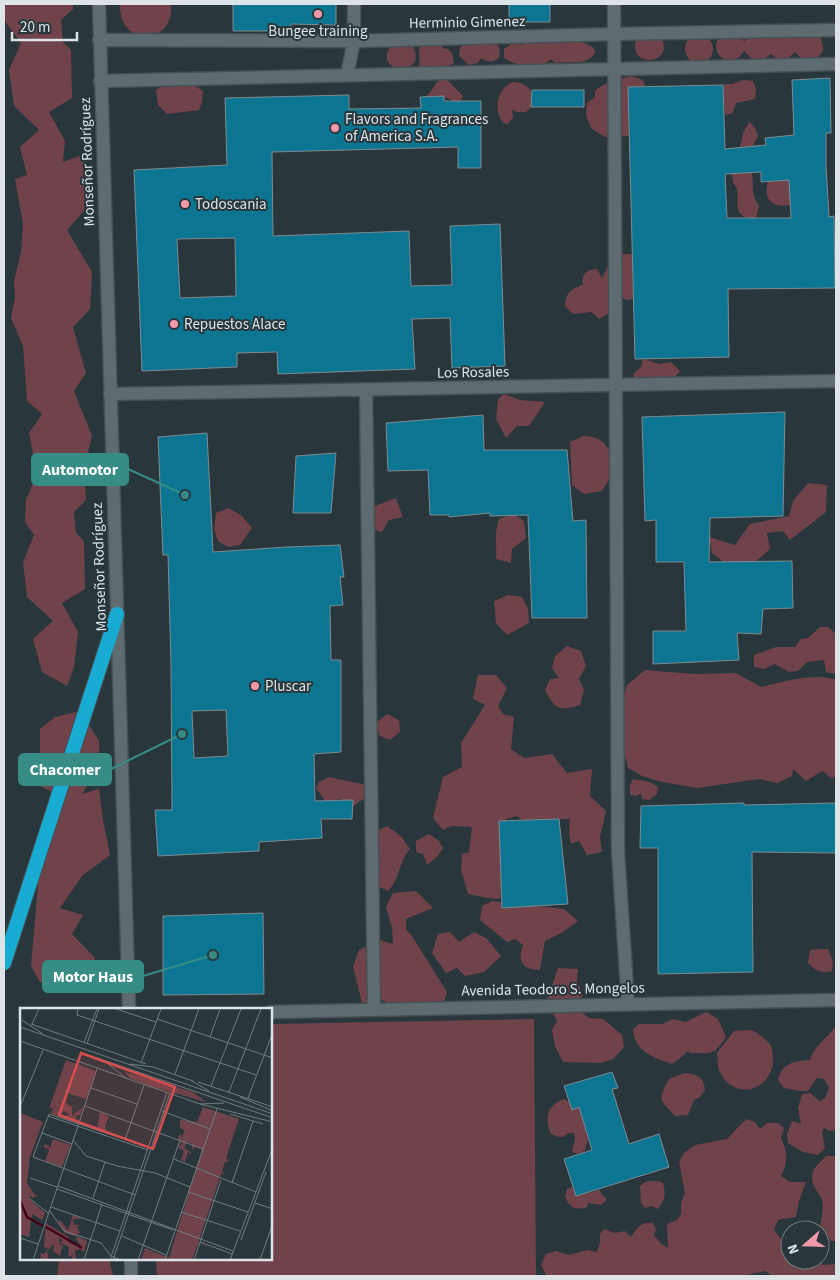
<svg xmlns="http://www.w3.org/2000/svg" width="840" height="1280" viewBox="0 0 840 1280" font-family="'Source Sans 3',sans-serif">
  <style>
    .green { fill: #70434b }
    .building { fill: #0c7592; stroke: #7e8c92; fill-rule: evenodd }
    .lines { fill: none; stroke-linecap: round; stroke-linejoin: round }
    .minor-casing { stroke: #475155; stroke-width: 15 }
    .tertiary-casing { stroke: #475155; stroke-width: 15 }
    .trunk-casing { stroke: #475155; stroke-width: 16 }
    .minor { stroke: #5e6c72; stroke-width: 12 }
    .tertiary { stroke: #5e6c72; stroke-width: 12 }
    .trunk { stroke: #19acd3; stroke-width: 14 }
    .poi-dot { fill: #f39aaa; stroke: #29363b; stroke-width: 2 }
    .labels { text-anchor: middle; stroke-width: 4; stroke-linejoin: round; paint-order: stroke }
    .street-label { font-size: 15px; fill: #dde4e8; stroke: #29363b }
    .poi-label { font-size: 15px; fill: #dde4e8; stroke: #29363b; text-anchor: start }
    .inset-river { fill: none; stroke: #430318; stroke-width: 2.5 }
    .inset-road { fill: none; stroke: #717c80; stroke-width: 1 }
    .view { fill: #d74e4e; fill-opacity: 0.15; stroke: #d74e4e; stroke-width: 2.5 }
    .inset-edge { fill: none; stroke: #dde4e8; stroke-width: 2.5 }
    .leader { fill: none; stroke: #388c86; stroke-width: 2 }
    .callout-dot { fill: #388c86; stroke: #29363b; stroke-width: 2 }
    .callout { fill: #388c86; stroke: #388c86; stroke-width: 2 }
    .callout-label { font-size: 16px; text-anchor: middle; font-weight: bold; fill: #fff }
  </style>
  <rect width="100%" height="100%" fill="#29363b"/>
  <path class="green" d="M4 4H73V9L61 20 63 42 71 50 72 98 49 112 65 141 63 162 85 154 90 204 67 230 92 272 90 309 73 327 86 373 74 391 92 436 84 468 86 500 74 512 76 533 84 541 85 589 62 603 78 632 74 667 67 686 42 672 33 639 53 621 27 597 23 562 34 535 25 522 26 500 37 474 29 433 42 414 27 401 23 346 11 318 15 297 14 281 21 252 23 224 15 179 27 175 20 147 39 130 14 106 9 70 21 43 4 20Z
    M120 4H171C175 46 118 48 120 4Z
    M685 49a14 14 0 1 1 28 0a14 14 0 1 1-28 0Z
    M772 35H793L796 39 798 36H819C829 52 819 60 803 60L795 52 787 59H777L771 54 762 60H753L744 51C732 71 708 56 719 36H741L744 42 747 37H769L770 38Z
    M660 36C678 64 628 70 636 40Z
    M551 37 553 43C565 37 583 41 594 48L595 53C586 67 570 60 555 63L551 59 541 67C529 66 513 65 504 58V49L513 43 523 45 525 41Z
    M476 42 482 44 487 42H495C500 46 500 52 499 58 493 62 488 63 481 58L478 63 469 65 459 56 460 48 464 43Z
    M422 43H440L443 48 448 49 452 53 454 63C444 70 430 70 419 66 421 56 416 52 422 43Z
    M391 45H412C432 76 370 76 391 45Z
    M631 76 643 80 645 87H628L629 136 605 137 591 128 586 115 587 103 595 97V91C604 82 618 80 631 76Z
    M444 77 463 96 460 102H454L446 97 440 103H422L424 97 429 94 440 78Z
    M743 80 753 81 756 89 755 99 736 103 733 113 725 115 723 87 725 84H732Z
    M513 82C527 83 535 90 534 105L526 112H517L512 110 513 117 508 124 503 123C493 110 497 88 513 82Z
    M165 84 195 86 203 91 202 102 199 110 167 114 158 105 156 90Z
    M750 122 755 128 758 136 753 145 755 146 756 157 750 168C756 182 749 193 759 205L756 219C725 218 745 193 733 183L731 161 732 152 740 147C743 137 741 132 750 122Z
    M789 180V185L798 184 792 205C775 208 762 202 768 182Z
    M625 254H632L633 299 626 300 617 292 614 311 599 319 592 312 573 314 565 306C566 293 570 289 583 285 581 274 587 269 597 269L602 278 609 264 616 261 617 255Z
    M643 359 659 364 671 362 680 371 675 377 664 378 656 381 635 379 633 374 641 367Z
    M504 394 520 400 545 402 529 426H517L506 438 496 419 498 399Z
    M583 436C604 437 607 445 615 462L611 476 602 491 584 494 572 485 570 442Z
    M808 483 827 485 826 512 790 540 783 531 767 533 770 549 755 562H724L712 553 709 537 735 545 750 524 789 516 793 501Z
    M396 498 403 517 389 520 382 532 372 529 370 508Z
    M229 508 242 516 252 528 240 545 228 547 218 541 214 529 216 513Z
    M513 514 524 521 526 538 512 549 511 563 496 559C497 545 494 532 499 519Z
    M508 595 522 597 528 609 529 623 507 635 496 623 494 601Z
    M820 627H828L836 634V674L826 672 824 660 807 662 798 671 789 672 775 664 764 669 754 667V655L776 647H795L801 639 808 638Z
    M567 646 581 651 586 666 579 679 584 690 580 705C560 712 554 709 545 690L550 679 559 678 552 668 555 656Z
    M645 670 694 674 736 673 761 687C783 682 815 672 836 680V776L832 779 822 771 806 781 793 769 792 776 777 783 759 779 697 788 662 782 642 776 628 768 617 721 627 685Z
    M478 675H496L507 688 498 706 503 714 514 717 511 749 524 758 552 754 567 773 592 769 590 796 606 811 600 837 602 852 587 855 579 841 571 844 569 833 570 819H533L525 823 517 816 506 819 500 899 487 898 468 894 461 870 462 854 469 852 472 827 452 826 443 830 433 818 443 777 462 767 461 743 485 705 473 699Z
    M80 711 99 741V766L82 794 99 789 103 820 110 855 82 876 60 908 83 915 72 934 95 958 91 982 84 992 40 982 31 966 44 815 55 817 59 795 40 786V729L55 717Z
    M387 714 399 720 400 732 390 740 380 736 375 724Z
    M329 777 366 785 365 798 352 807 340 799 326 802 316 788 319 782Z
    M633 779 650 782 658 787 657 794 649 800 642 799 641 793 637 796 630 795V785Z
    M387 826 401 836 410 849C398 862 401 878 388 891L379 887V867L367 857V836Z
    M429 834 439 841 443 848 437 857 427 865 423 854 416 852V841Z
    M416 891 433 908 406 919V929L412 936 447 992 441 1011 393 1005 382 1000 362 1003 353 966 359 950 380 940 393 944 392 928 386 907 393 893Z
    M492 901 564 909 578 921 563 932 545 941 540 970C522 970 517 961 523 945L515 939 507 942 480 920 482 906Z
    M450 932 459 942 474 932 486 938 501 956 484 972 465 976 457 968 446 973 432 953 438 934Z
    M820 949H828L833 962 832 971C821 974 816 971 808 963L810 950Z
    M558 968 578 969 577 981 583 995 569 1013 581 1012 589 1018 603 1019 622 1035 624 1047 613 1059 601 1063 563 1062 555 1046 552 1030 557 1021 547 1001Z
    M706 1012 718 1019 726 1037C717 1050 715 1054 699 1053 693 1053 691 1054 687 1051L684 1055 672 1064C654 1058 634 1051 633 1029L639 1024H662L673 1019 686 1022Z
    M534 1019 536 1276H157L156 1259H271V1024Z
    M836 1026V1130L830 1131 824 1128 822 1133 825 1148 818 1155 803 1152 788 1143 787 1134 792 1121 801 1124 798 1108 802 1094 810 1093 820 1101 825 1098 829 1088 824 1079 817 1078 808 1091H800L784 1088 778 1080C782 1063 794 1061 810 1060 814 1046 827 1038 836 1026Z
    M752 1030C757 1033 764 1037 768 1042 772 1046 772 1050 773 1056 775 1090 735 1103 720 1072 717 1067 718 1059 717 1053L734 1031Z
    M685 1073C697 1074 704 1077 705 1090L700 1097 694 1100 688 1115 675 1116C660 1099 657 1101 669 1079Z
    M564 1099 569 1102 572 1109 579 1107 588 1139 585 1150 579 1154 572 1152 575 1139 574 1133H568C562 1139 559 1137 551 1134 544 1117 547 1106 564 1099Z
    M746 1119 755 1122 760 1129 767 1123H778L784 1128 781 1138C788 1152 788 1163 781 1176L790 1182H806L799 1201 796 1217 778 1220 774 1230 781 1239 790 1238V1260H820V1248L822 1265 836 1264V1276H773L765 1271 742 1276 546 1275 541 1265 546 1254 556 1251 569 1255 587 1250 597 1252 600 1243V1234L604 1229 615 1233 625 1231 631 1237C638 1227 641 1222 653 1223L656 1229 654 1236 662 1244 668 1248 667 1224 677 1220 681 1214V1203L685 1193 679 1162 684 1153 695 1145 727 1139Z
    M827 1156H836V1241H831L820 1228C821 1219 824 1209 822 1200 820 1195 816 1190 814 1186 808 1172 817 1164 827 1156Z
    M652 1181H658L663 1183C666 1194 665 1200 658 1209L651 1206 645 1208 641 1203 640 1186 645 1182Z
    M573 1187 576 1196 600 1190 601 1194 606 1198V1201L601 1205 588 1203 587 1207C575 1211 569 1207 565 1196L567 1189Z
    M59 1259H109L113 1275 57 1276Z"/>
  <path class="building" d="M233 4H336V25L291 24V31H233Z
    M509 4H550V22H509Z
    M830 78 831 133H826V166L829 217 834 216 835 288 728 289 729 357 635 359 628 87 723 85 725 149 766 145 765 138 794 135 792 80ZM761 172V182L789 180 791 218H727L725 174Z
    M532 90H584V107H531Z
    M349 95V109L421 108 420 97 444 96V101H481V168H458V147L272 152 273 236 409 231 411 286 452 285 450 226 500 224 505 366 452 368 450 318 412 319 415 369 278 374 277 352 237 353V367L142 371 134 170 227 165 225 98ZM235 238 236 296 180 298 177 239Z
    M785 412 783 516 710 518 709 562 792 561 793 608 763 609 761 634 737 633 739 660 653 664V631H686L684 562H656V520L645 521 642 417Z
    M483 415 484 450H567L573 521 586 520 587 618H532L528 515 490 516V513L449 517V515H430L428 470 388 471 386 423Z
    M207 433 213 552 287 547 340 545 344 577H340L343 605 330 606 331 660H341V752L314 754 315 801 353 800 352 819H321L322 838 259 842V851L158 856 155 810H172L171 664 168 555H163L158 437ZM226 710 228 756 194 758 192 711Z
    M336 453 331 513H293L296 456Z
    M744 803V805L836 803V853L752 852 753 972 658 974V848H640L641 806Z
    M559 819 568 904 502 908 499 821Z
    M263 913 264 994 163 995V916Z
    M612 1072 618 1088 612 1089 629 1144 659 1134 669 1167 576 1196 564 1159 592 1150 579 1107 572 1110 564 1086Z"/>
  <g class="lines">
    <defs>
      <path id="minor" d="M614 4 618 852 628 1004
        M99 40 358 41 614 34 836 30
        M347 75 354 41V4
        M100 81 836 64
        M366 390 374 1010
        M110 394 836 381"/>
      <path id="tertiary" d="M99 4 129 1009
        M271 1012 836 1000
        M131 1259V1276"/>
      <path id="trunk" d="M4 963 117 614"/>
    </defs>
    <use href="#minor" class="minor-casing"/>
    <use href="#tertiary" class="tertiary-casing"/>
    <use href="#trunk" class="trunk-casing"/>
    <use href="#minor" class="minor"/>
    <use href="#tertiary" class="tertiary"/>
    <use href="#trunk" class="trunk"/>
  </g>
  <g class="poi-dot">
    <circle cx="318" cy="14" r="5"/>
    <circle cx="335" cy="128" r="5"/>
    <circle cx="185" cy="204" r="5"/>
    <circle cx="174" cy="324" r="5"/>
    <circle cx="255" cy="686" r="5"/>
  </g>
  <g class="labels">
    <g class="street-label">
      <text transform="translate(467 22) rotate(-1)" y="5">Herminio Gimenez</text>
      <text transform="translate(87 162) rotate(-92)" y="5">Monseñor Rodríguez</text>
      <text transform="translate(473 372) rotate(-1)" y="5">Los Rosales</text>
      <text transform="translate(99 567) rotate(-92)" y="5">Monseñor Rodríguez</text>
      <text transform="translate(553 989) rotate(-1)" y="5">Avenida Teodoro S. Mongelos</text>
    </g>
    <g class="poi-label">
      <text x="318" y="36" text-anchor="middle">Bungee training</text>
      <text x="345" y="124">Flavors and Fragrances<tspan x="345" dy="17">of America S.A.</tspan></text>
      <text x="195" y="209">Todoscania</text>
      <text x="184" y="329">Repuestos Alace</text>
      <text x="265" y="691">Pluscar</text>
    </g>
  </g>
  <g transform="translate(20 1008)">
    <rect width="252" height="252" fill="#29363b"/>
    <path d="M46 52 76 63 66 91 48 85 46 95 52 99V108L63 99 60 107H56L57 114 50 109H42L50 107 44 103 39 108 31 106 33 100H29ZM105 64 173 84 186 94 133 79 110 70ZM183 99 219 111 206 150 209 153 205 154 202 163 205 167 201 166 178 235 193 240 178 236 172 252H121L125 240 149 250 182 141 175 139 172 142V136L167 134 164 140 171 144V146L168 144 165 154 161 152 164 143 158 139 163 134 160 135 158 129 161 125 162 132 164 122 160 120V112L177 114ZM80 104 89 109 85 117 86 124 77 123ZM0 105 23 114 10 149 7 175 15 187H19L12 190 9 185 11 193 25 205 22 212 12 206 9 229 0 226ZM33 131 51 137 42 159 25 153 29 142 23 138 26 136 30 140ZM53 207 63 211H53L54 217H61L57 219 60 225 55 227 67 233 64 244 59 241 55 243 56 251 51 252 53 247 48 249 49 239 40 235 43 232 39 230 40 237H43L40 248 33 243 34 236 27 243 29 252H17L22 249 19 245 24 246 28 240 24 239 26 215 48 229 49 235 62 239 56 231 58 229 45 225 38 214 40 212 48 222Z" fill="#70434b"/>
    <path class="inset-river" d="M0 192 7 209 23 218M26 219 62 240"/>
    <path class="inset-road" d="M58 1 57 7 236 67M96 1 136 14M137 11 253 50M2 12 23 26M11 16 126 56M12 16 19 1M0 19 253 106M190 29 200 1M0 33 180 96 253 114M64 34 77 1M67 36 79 1M71 48 253 110M87 55 107 71M121 55 141 1M110 56 133 59M133 59 173 73M155 66 179 1M172 73 189 83M178 74 253 99M191 78 221 1M71 80 117 96M209 84 241 1M220 89 253 103M228 90 253 24M180 96 204 95M65 98 183 141M0 99 23 42M142 103 190 121M210 106 243 116M28 108 128 142M22 125 52 136M53 132 66 148 97 158 135 165 170 179M105 132 124 77M154 151 236 184M10 170 37 179M212 175 233 113M38 178 213 243M37 181 153 222M168 184 228 204M115 187 13 149 29 106 131 140M73 190 85 154M10 191 28 205M235 195 253 201M31 199 100 223M29 202 44 223 81 235 91 248 101 252M161 204 220 223M102 228 146 247M0 230 18 236M221 232 246 164M180 234 212 246M13 252 77 61M64 252 82 196M90 252 147 84M93 252 150 85M118 252 160 132M145 252 197 101M174 252 201 172M210 252 253 139M240 252 253 215"/>
    <path class="view" d="M61 45 155 79 133 141 39 107Z"/>
    <rect width="252" height="252" class="inset-edge"/>
  </g>
  <path class="leader" d="M185 495L128 469M182 734L111 769M213 955L143 976"/>
  <g class="callout-dot">
    <circle cx="185" cy="495" r="5"/>
    <circle cx="182" cy="734" r="5"/>
    <circle cx="213" cy="955" r="5"/>
  </g>
  <g class="callout">
    <rect x="32" y="454" width="96" height="31" rx="5"/>
    <rect x="19" y="754" width="92" height="31" rx="5"/>
    <rect x="43" y="961" width="100" height="31" rx="5"/>
  </g>
  <g class="callout-label">
    <text x="80" y="475">Automotor</text>
    <text x="65" y="775">Chacomer</text>
    <text x="93" y="982">Motor Haus</text>
  </g>
  <rect width="840" height="1280" fill="none" stroke="#dde4e8" stroke-width="10"/>
  <g transform="translate(805 1245) rotate(250)"><circle r="24" fill="#29363b" stroke="#717c80"/>
  <path d="M0-4L9 19L0 12L-9 19Z" fill="#f39aaa"/>
  <text y="-8" font-size="14" font-weight="bold" text-anchor="middle" fill="#dde4e8">N</text>
  </g>
  <path d="M12 32v8h65v-8" fill="none" stroke="#dde4e8" stroke-width="2.5"/>
  <text x="20" y="32" font-size="15" fill="#dde4e8" stroke="#29363b" stroke-width="4" paint-order="stroke">20 m</text>
</svg>
